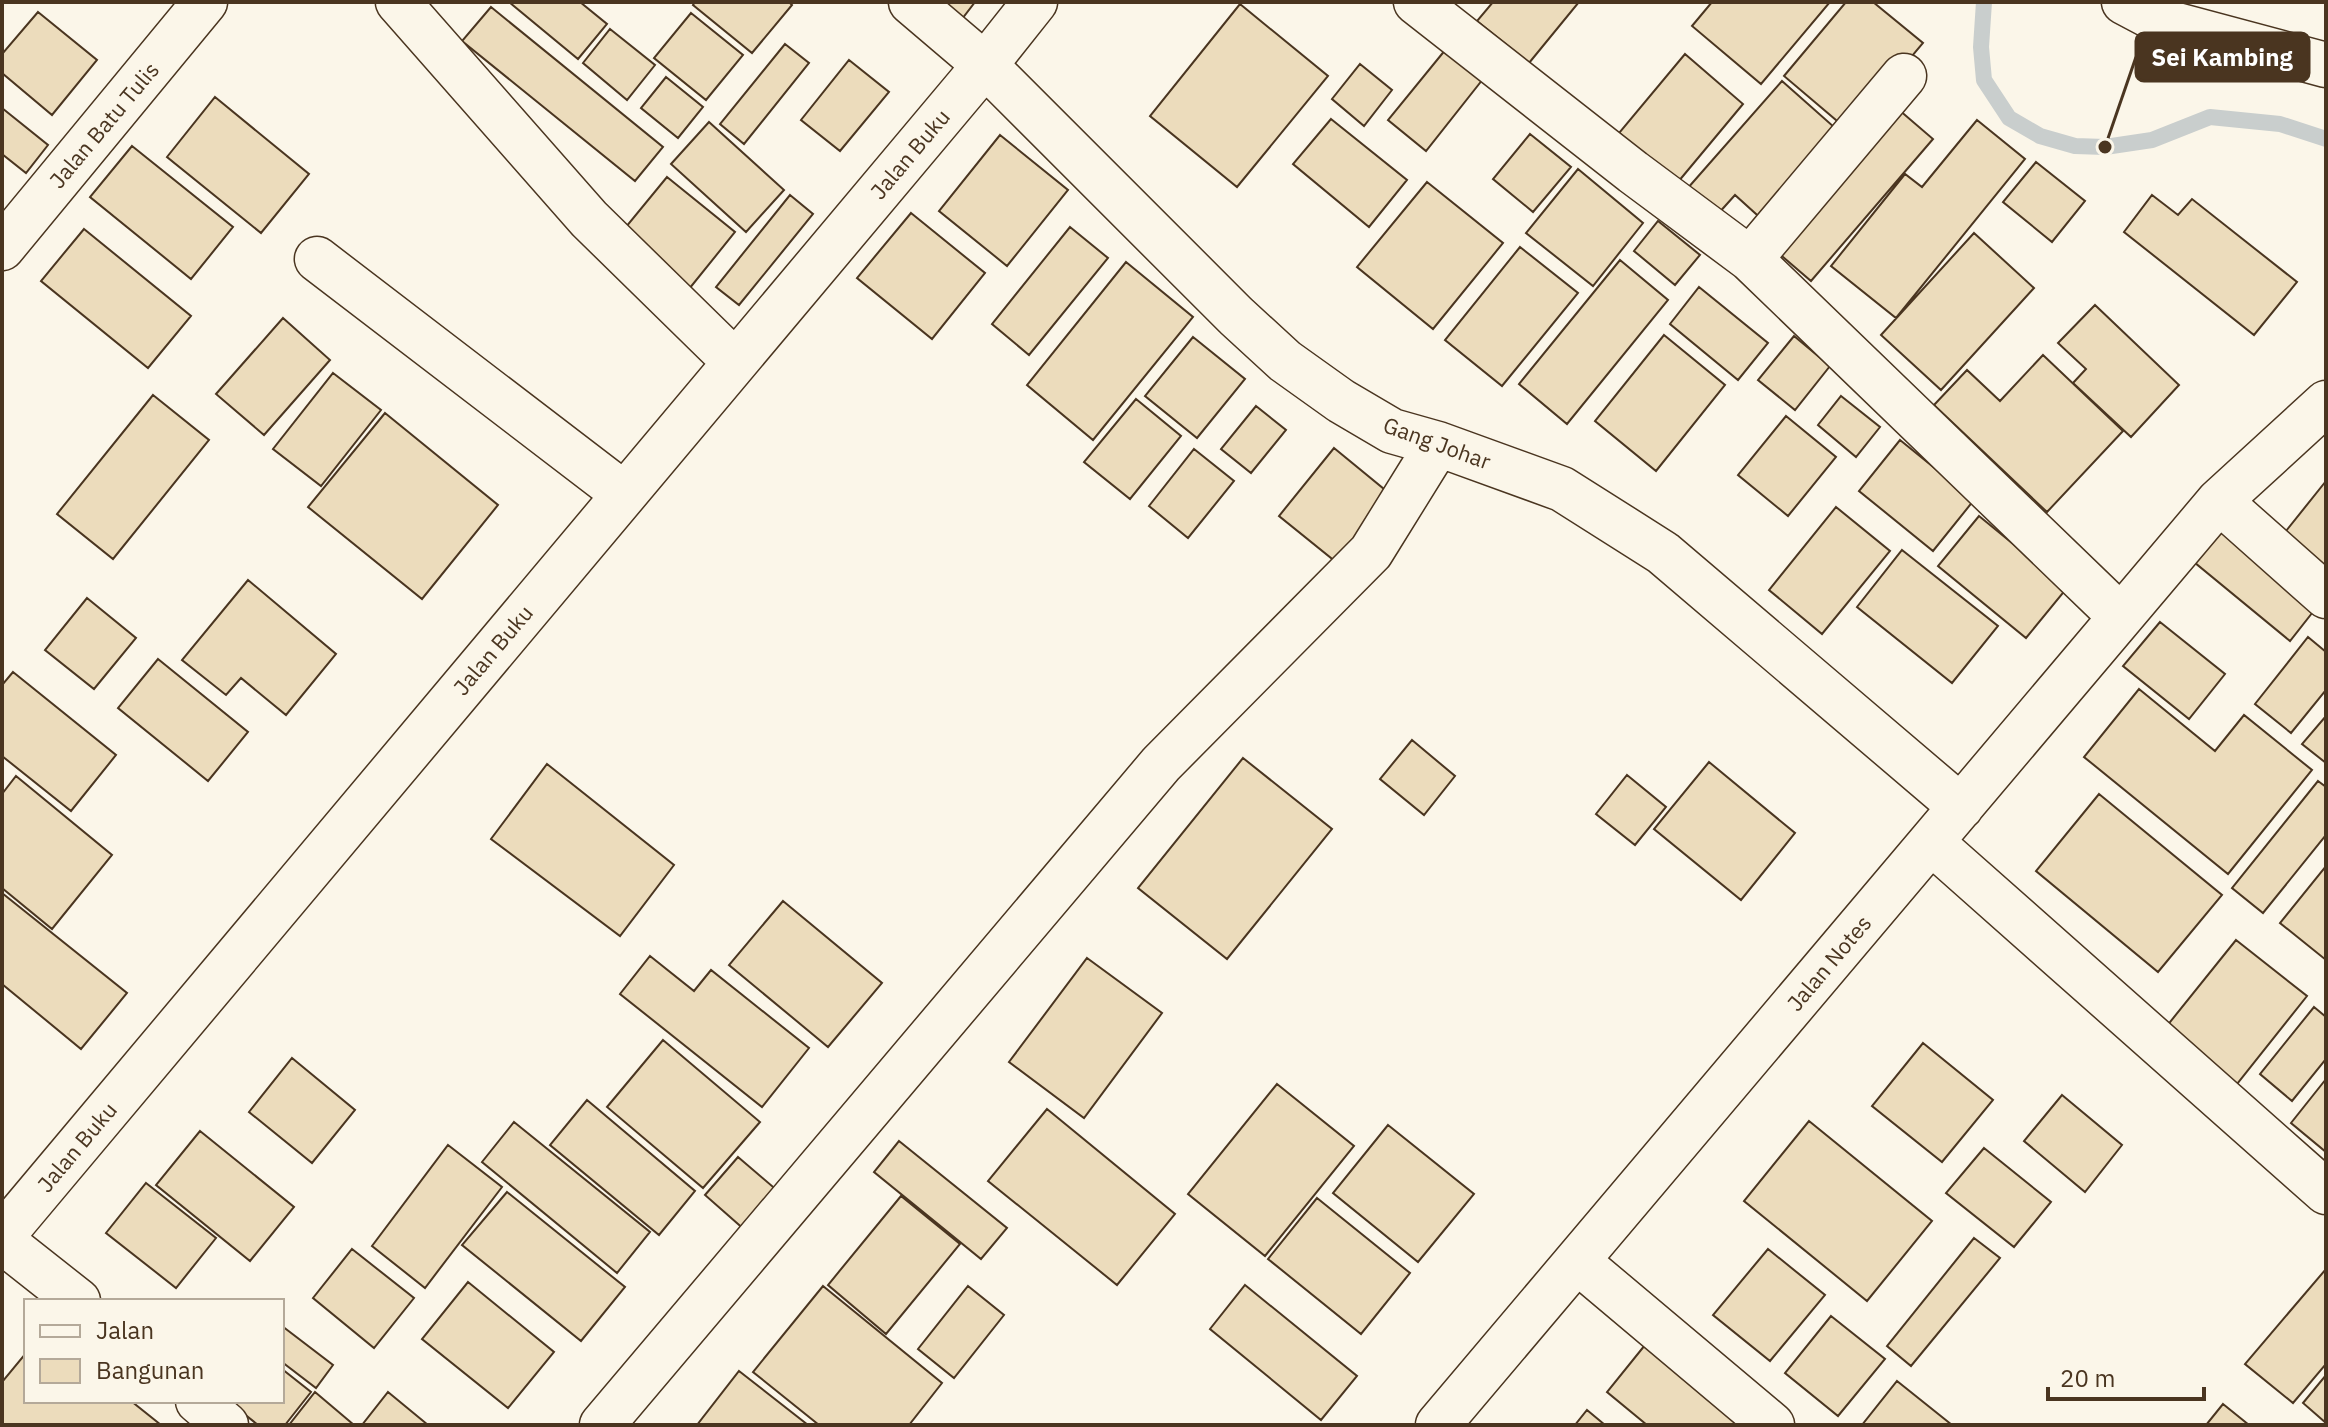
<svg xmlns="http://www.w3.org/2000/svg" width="2328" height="1427" viewBox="0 0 2328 1427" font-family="'IBM Plex Sans',sans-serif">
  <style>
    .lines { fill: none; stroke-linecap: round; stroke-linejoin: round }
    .stream { stroke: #c9cecd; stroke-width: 16 }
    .building { fill: #ecdcbc; stroke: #4a3520; stroke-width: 2 }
    .minor-casing { stroke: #4a3520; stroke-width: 47 }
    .minor { stroke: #fbf6e9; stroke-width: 44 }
    .labels { text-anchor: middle; stroke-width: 6; stroke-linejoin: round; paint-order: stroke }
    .street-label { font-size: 22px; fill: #4a3520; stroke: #fbf6e9 }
    .leader { fill: none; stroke: #4a3520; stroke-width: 3 }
    .callout-dot { fill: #4a3520; stroke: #fbf6e9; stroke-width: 3 }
    .callout { fill: #4a3520; stroke: #4a3520; stroke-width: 3 }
    .callout-label { font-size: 24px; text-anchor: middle; font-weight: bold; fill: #fff }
  </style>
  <rect width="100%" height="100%" fill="#fbf6e9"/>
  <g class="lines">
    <path class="stream" d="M1984 2 1981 47 1984 80 2009 118 2040 136 2075 146 2105 147 2152 140 2210 117 2280 124 2326 139"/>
  </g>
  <path class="building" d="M509 2H580L607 24 578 59Z
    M695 2H789L792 5 752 53 693 5Z
    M916 2H975L952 32Z
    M1493 2H1579L1529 63 1477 21Z
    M1712 2H1830L1761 84 1692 26Z
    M1846 2H1873L1923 43 1849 131 1784 76Z
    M1240 4 1328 76 1237 187 1150 116Z
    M491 7 663 147 635 181 462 41Z
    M38 12 97 60 52 115 2 73V54Z
    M691 13 743 55 706 100 654 58Z
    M610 29 655 65 627 100 583 63Z
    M785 44 809 63 744 144 720 124Z
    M1446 49 1483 79 1426 151 1388 120Z
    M1685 54 1743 104 1678 182 1619 133Z
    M849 60 889 92 840 151 801 120Z
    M1360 64 1392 90 1364 126 1332 99Z
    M666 77 703 107 678 138 641 108Z
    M1782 81 1843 135 1766 223 1735 195 1717 215 1687 189Z
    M215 97 309 174 261 233 167 157Z
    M1891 103 1933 139 1811 281 1769 245Z
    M2 108 48 145 26 173 2 154Z
    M1331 119 1407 180 1369 227 1293 164Z
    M1977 120 2025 159 1896 318 1831 266 1905 174 1922 187Z
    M709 122 784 190 746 232 671 164Z
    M1530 134 1571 167 1533 212 1493 179Z
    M1000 135 1068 190 1007 266 939 211Z
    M132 146 233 227 191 279 90 197Z
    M2036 162 2085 201 2052 242 2003 202Z
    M1578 169 1643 223 1593 286 1526 233Z
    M667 177 735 232 685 294 616 239Z
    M1427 182 1503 243 1433 329 1357 267Z
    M790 195 813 214 739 305 716 287Z
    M2152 195 2178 215 2192 199 2297 282 2254 335 2124 232Z
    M911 213 985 273 932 339 857 278Z
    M1658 221 1700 255 1675 285 1634 251Z
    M1070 227 1108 258 1029 355 992 324Z
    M84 229 191 316 148 368 41 281Z
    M1974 233 2034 288 1941 390 1881 335Z
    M1520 247 1578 293 1502 386 1445 340Z
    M1620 260 1668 300 1567 424 1519 384Z
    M1126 262 1193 317 1093 440 1027 385Z
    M1699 287 1768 343 1738 380 1670 324Z
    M2095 305 2179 385 2131 437 2073 383 2086 369 2058 343Z
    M283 318 330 360 264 435 216 394Z
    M1664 335 1725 385 1656 471 1595 421Z
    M1794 336 1830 366 1795 410 1758 380Z
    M1193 337 1245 379 1197 438 1145 396Z
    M2043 355 2123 431 2047 512 1934 405 1967 370 2000 401Z
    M333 373 381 410 321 486 273 449Z
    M153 395 209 440 113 559 57 514Z
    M1841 396 1880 427 1856 457 1818 425Z
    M1136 399 1181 436 1130 499 1084 462Z
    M1256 406 1286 430 1251 473 1221 449Z
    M385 413 498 505 422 599 308 507Z
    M1786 416 1836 457 1788 516 1738 475Z
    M1900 440 1974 500 1933 551 1859 491Z
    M1334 448 1390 494 1336 562 1279 516Z
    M1194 449 1234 481 1188 538 1149 506Z
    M2326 481V579L2278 541Z
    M1836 507 1890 551 1822 634 1769 590Z
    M1979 516 2067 588 2026 638 1938 566Z
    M2220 530 2316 608 2290 641 2194 562Z
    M1902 550 1998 626 1952 683 1857 607Z
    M248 580 336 654 286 715 241 678 226 695 182 660Z
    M87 598 136 638 94 689 45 650Z
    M2160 622 2225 674 2189 719 2123 666Z
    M2308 637 2326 652V690L2291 733 2255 704Z
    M158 659 248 732 208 781 118 708Z
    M13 672 116 755 71 811 2 756V685Z
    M2139 689 2215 751 2244 715 2312 770 2228 874 2084 757Z
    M2326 716V763L2302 744Z
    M1412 740 1455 776 1424 815 1380 779Z
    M1243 758 1332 829 1227 959 1138 888Z
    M1709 762 1795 833 1741 900 1654 829Z
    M547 764 674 865 620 936 491 839Z
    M1627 775 1666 807 1635 845 1596 814Z
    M16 776 112 855 52 929 2 888V794Z
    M2318 781 2326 787V835L2263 913 2232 888Z
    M2099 794 2222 895 2158 972 2036 871Z
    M2326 866V960L2280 923Z
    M2 893 127 993 81 1049 2 984Z
    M783 901 882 983 828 1047 729 965Z
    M2236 940 2307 996 2229 1094 2158 1037Z
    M650 956 694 991 711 970 809 1048 762 1107 620 994Z
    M1087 958 1162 1013 1084 1118 1009 1062Z
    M2314 1007 2326 1017V1059L2292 1101 2260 1074Z
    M663 1040 760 1122 703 1188 607 1107Z
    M1923 1043 1993 1100 1942 1162 1872 1106Z
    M292 1058 355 1110 312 1163 249 1112Z
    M2326 1079V1152L2291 1123Z
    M1277 1084 1354 1146 1265 1256 1188 1194Z
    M2062 1095 2122 1145 2085 1192 2024 1141Z
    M587 1100 695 1191 659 1235 550 1145Z
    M1047 1109 1175 1214 1117 1285 988 1181Z
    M1809 1121 1932 1221 1867 1301 1744 1201Z
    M514 1122 650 1232 617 1273 482 1162Z
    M1388 1125 1474 1194 1418 1262 1333 1193Z
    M200 1131 294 1207 250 1261 156 1185Z
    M899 1141 1007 1228 981 1259 874 1172Z
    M448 1145 502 1187 425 1288 372 1246Z
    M1984 1148 2051 1202 2014 1247 1946 1193Z
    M738 1157 779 1192 746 1231 705 1195Z
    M146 1183 216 1238 176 1288 106 1233Z
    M507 1192 625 1287 581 1341 462 1245Z
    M901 1196 960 1244 886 1334 828 1285Z
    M1317 1198 1410 1273 1361 1334 1268 1259Z
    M1974 1238 2000 1258 1911 1366 1887 1346Z
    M352 1249 414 1298 374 1348 313 1298Z
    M1768 1249 1825 1295 1770 1361 1713 1315Z
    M2326 1269V1364L2293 1403 2245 1364Z
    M468 1282 554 1352 508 1408 422 1339Z
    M1245 1285 1357 1376 1321 1420 1210 1329Z
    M823 1286 942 1383 909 1425H819L753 1372Z
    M968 1286 1004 1315 954 1378 918 1349Z
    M1831 1316 1885 1359 1838 1416 1785 1373Z
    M282 1326 333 1365 316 1388 282 1362Z
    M1645 1345 1744 1425H1647L1607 1392Z
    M26 1353V1401H131L161 1425H2V1382Z
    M282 1369 311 1392 285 1425H258L228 1401H282Z
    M739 1371 808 1425H697Z
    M2326 1375V1423L2303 1403Z
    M1897 1381 1952 1425H1862Z
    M315 1392 354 1425H289Z
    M388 1392 428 1425H362Z
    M2223 1404 2249 1425H2206Z
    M1587 1410 1605 1425H1575Z"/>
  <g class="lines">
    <defs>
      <path id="minor" d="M398 2 589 219 735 362
        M911 2 985 65 1236 316 1285 361 1341 401 1392 431 1438 444 1562 489 1663 553 1961 807
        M1416 2 1633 172 1750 259 2121 617
        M2124 2 2158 20 2326 65
        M2 248 205 2
        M317 259 624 494
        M1750 259 1904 76
        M2219 501 2326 596
        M1931 842 2326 1192
        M2 1236 985 65 1035 2
        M2 1241 78 1301
        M1577 1261 1772 1425
        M198 1401 226 1425
        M602 1425 1161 764 1371 552 1438 444
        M1438 1425 2219 501 2326 403"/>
    </defs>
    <use href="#minor" class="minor-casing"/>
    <use href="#minor" class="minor"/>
  </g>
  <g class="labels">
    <g class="street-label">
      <text transform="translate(104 125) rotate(-50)" y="8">Jalan Batu Tulis</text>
      <text transform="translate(910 154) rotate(-50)" y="8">Jalan Buku</text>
      <text transform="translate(1437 443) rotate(20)" y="8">Gang Johar</text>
      <text transform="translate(493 650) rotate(-50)" y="8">Jalan Buku</text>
      <text transform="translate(1829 963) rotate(-50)" y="8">Jalan Notes</text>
      <text transform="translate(77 1147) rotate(-50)" y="8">Jalan Buku</text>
    </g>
  </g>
  <path class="leader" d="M2105 147L2136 57"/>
  <circle class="callout-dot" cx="2105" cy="147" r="8"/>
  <rect class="callout" x="2136" y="33" width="173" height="48" rx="8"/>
  <g class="callout-label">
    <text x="2222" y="66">Sei Kambing</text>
  </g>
  <rect width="2328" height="1427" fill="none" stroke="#4a3520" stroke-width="8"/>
  <rect x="24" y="1299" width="260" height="104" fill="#fbf6e9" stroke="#b4a999" stroke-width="2"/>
  <rect x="40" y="1325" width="40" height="12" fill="#fbf6e9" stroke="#b4a999" stroke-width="2"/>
  <text x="96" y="1339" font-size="24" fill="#4a3520">Jalan</text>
  <rect x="40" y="1359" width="40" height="24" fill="#ecdcbc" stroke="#b4a999" stroke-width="2"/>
  <text x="96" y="1379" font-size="24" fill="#4a3520">Bangunan</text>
  <path d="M2048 1387v12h156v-12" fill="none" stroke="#4a3520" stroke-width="4"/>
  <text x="2060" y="1387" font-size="24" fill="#4a3520" stroke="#fbf6e9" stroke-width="6" paint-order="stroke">20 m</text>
</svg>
